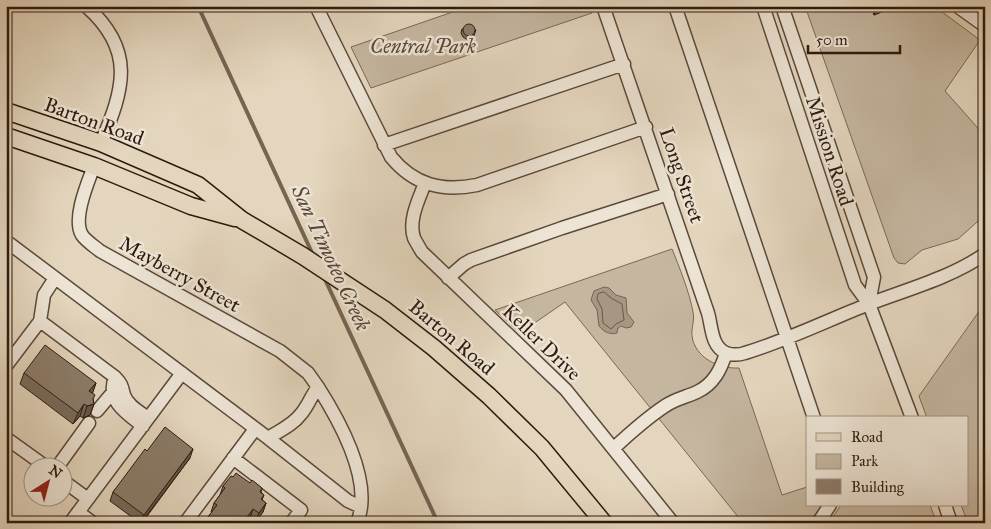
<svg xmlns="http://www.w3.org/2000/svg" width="991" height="529" viewBox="0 0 991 529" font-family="'IM FELL Great Primer',serif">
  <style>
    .green { fill: #c5b6a0; stroke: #796857 }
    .water { fill: #a69682; stroke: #766454 }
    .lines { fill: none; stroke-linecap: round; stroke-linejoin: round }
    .shore { stroke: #6a5848; stroke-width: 1 }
    .stream { stroke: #766454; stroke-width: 4 }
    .minor-casing { stroke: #5b493a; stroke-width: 15 }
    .major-casing { stroke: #2d1a0e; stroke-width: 19 }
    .minor { stroke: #ede4d5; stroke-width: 12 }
    .major { stroke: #e4d6be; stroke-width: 16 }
    .wall { fill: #786b5b; stroke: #2d1a0e }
    .shaded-wall { fill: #62574a; stroke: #2d1a0e }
    .building { fill: #8c7c6a; stroke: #2d1a0e }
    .labels { text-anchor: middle; stroke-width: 5; stroke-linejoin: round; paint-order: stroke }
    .park-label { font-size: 20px; font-style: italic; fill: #5b493a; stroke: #ede4d5 }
    .street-label { font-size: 20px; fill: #2d1a0e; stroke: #ede4d5 }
    .water-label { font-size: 21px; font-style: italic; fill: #574537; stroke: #ede4d5 }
  </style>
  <rect width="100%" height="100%" fill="#e4d6be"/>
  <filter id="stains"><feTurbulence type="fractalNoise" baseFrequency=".004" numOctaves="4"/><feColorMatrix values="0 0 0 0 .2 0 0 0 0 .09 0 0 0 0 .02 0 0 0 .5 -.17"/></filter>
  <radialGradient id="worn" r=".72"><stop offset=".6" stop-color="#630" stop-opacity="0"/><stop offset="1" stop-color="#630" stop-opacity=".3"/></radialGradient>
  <path class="green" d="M470 6H589L592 13 371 88 351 47Z
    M805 6H934L980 40 945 91 985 136V215L958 239 922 250 905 264 898 263 894 258Z
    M672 249C679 266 690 294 693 312 695 320 691 328 692 336 695 358 719 369 739 368L782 495 807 487V505H822L809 523H743L565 302 520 333 495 310Z
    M985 303V523H968L961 505H967V418H927L919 396Z
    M841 505H930L937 523H829Z"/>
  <path class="water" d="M604 287 609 288 616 295 626 298 627 313 634 322 631 327 626 328 621 326 618 328 617 333C610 335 604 332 599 326L597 310 591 300 594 291Z"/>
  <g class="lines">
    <path class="shore" d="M604 292 611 298 622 304 624 320 616 324 611 329 603 323 602 309 597 299 598 294Z"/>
    <path class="stream" d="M198 6 313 255
      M323 275 438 523"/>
    <defs>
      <path id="minor" d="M86 6C136 50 124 89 101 143
        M316 6 391 157C414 185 442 192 477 185L646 127
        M603 6 708 313C712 327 711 346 726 353 732 355 739 355 745 353 788 340 828 320 869 304 908 289 950 278 985 254
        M675 6 814 418
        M763 6 855 285 869 304 912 418
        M782 6 874 277 869 304
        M957 6 985 26
        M384 145 624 64
        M94 166C88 182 72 219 82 235 86 241 94 246 100 251L280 351 308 373 318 387C311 396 308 406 301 414 293 425 279 431 268 438
        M425 183C419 199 408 220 414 238 416 242 419 247 422 252L566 390 673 523
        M6 241 268 438 348 501 361 507
        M448 278 464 264 471 260 562 228 668 194
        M40 321 115 377C122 384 122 387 124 395 128 406 140 412 148 418
        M6 366 40 321 44 295 55 278
        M115 377C106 401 126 413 143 426
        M318 387C339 420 374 482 357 523
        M97 411 113 392
        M6 438 45 466
        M614 448C630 433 647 418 665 406 675 399 686 397 697 392 714 384 721 369 726 353
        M233 458 301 510 291 523
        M58 466 89 423
        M62 480 88 499
        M945 505 951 523
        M78 512 93 523
        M70 523 182 373
        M185 523 255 429
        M818 523 830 505"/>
      <path id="major" d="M6 111 101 143 198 185 242 220 303 256 385 310 434 348 489 396 542 448 604 523
        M6 136 94 166 191 206 235 218"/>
    </defs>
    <use href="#minor" class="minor-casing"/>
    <use href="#major" class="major-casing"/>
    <use href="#minor" class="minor"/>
    <use href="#major" class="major"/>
  </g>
  <path class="wall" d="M871 6H890L889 9 874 15Z
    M462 29 476 30 473 38 468 40 463 37 461 33Z
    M24 373 96 383 92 393 94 404 90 415 83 418 80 416 73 424 20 384Z
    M147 451 190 458 142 523H140L110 501 113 492Z
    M233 477 262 488 261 492 264 495 262 500 266 503 263 512 255 522 250 518 246 523H206L208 517 212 512H211L214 503 220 495 223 486Z"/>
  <path class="shaded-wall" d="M884 6H890L889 9 874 15 876 9Z
    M474 35 473 38 468 40 469 37Z
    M96 383 92 395 89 391Z
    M84 404 80 416 73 424 78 413Z
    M94 404 90 415 83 418 87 406Z
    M193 449 190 458 141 523 144 515Z
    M266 503 263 512 255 522 259 513Z
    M253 509 250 518 246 523H243Z"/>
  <path class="building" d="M875 6H884L876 9Z
    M463 30a6 6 0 1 1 12 0a6 6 0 1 1-12 0Z
    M45 345 96 383 89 391 95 395 93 399 94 404 87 406 84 404 78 413 24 373Z
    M165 427 193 449 144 515 113 492 145 449 147 451Z
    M236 473 250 483 252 480 262 488 260 492 264 495 261 499 266 503 259 513 253 509 243 523 241 522 240 523H217L208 517 217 505 214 503 225 488 223 486 231 476 233 477Z"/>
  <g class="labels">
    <g class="park-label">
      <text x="423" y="53">Central Park</text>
    </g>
    <g class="street-label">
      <text transform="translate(94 121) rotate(20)" y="7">Barton Road</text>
      <text transform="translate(830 151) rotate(72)" y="7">Mission Road</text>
      <text transform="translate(682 175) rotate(71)" y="7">Long Street</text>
      <text transform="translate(180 274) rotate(29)" y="7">Mayberry Street</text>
      <text transform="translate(452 337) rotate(40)" y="7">Barton Road</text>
      <text transform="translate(542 342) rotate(44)" y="7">Keller Drive</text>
    </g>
    <g class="water-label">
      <text transform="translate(331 258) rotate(65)" y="7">San Timoteo Creek</text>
    </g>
  </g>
  <rect width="991" height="529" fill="none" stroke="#e4d6be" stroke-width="25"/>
  <rect x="8" y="8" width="976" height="514" fill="none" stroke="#2d1a0e" stroke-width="2.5"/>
  <rect x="12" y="12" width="966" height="504" fill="none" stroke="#2d1a0e"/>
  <rect x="806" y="416" width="162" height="90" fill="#ede4d5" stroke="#a09385"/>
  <rect x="816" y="433" width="25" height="8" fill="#e4d6be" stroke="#a09385"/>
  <text x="851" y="442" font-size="15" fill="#2d1a0e">Road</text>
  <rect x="816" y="454" width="25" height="15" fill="#c5b6a0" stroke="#a09385"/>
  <text x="851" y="466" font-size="15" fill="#2d1a0e">Park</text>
  <rect x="816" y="479" width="25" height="15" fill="#8c7c6a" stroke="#a09385"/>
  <text x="851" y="492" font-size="15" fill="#2d1a0e">Building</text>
  <g transform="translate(48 482) rotate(36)"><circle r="24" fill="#ede4d5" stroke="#a09385"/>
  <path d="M0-4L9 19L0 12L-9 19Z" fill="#8f2418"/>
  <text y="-8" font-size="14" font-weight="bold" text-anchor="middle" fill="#2d1a0e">N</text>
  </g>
  <path d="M808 45v8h92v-8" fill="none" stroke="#2d1a0e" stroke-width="2.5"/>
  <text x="816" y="45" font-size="15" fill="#2d1a0e" stroke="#ede4d5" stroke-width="4" paint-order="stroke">50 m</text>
  <rect width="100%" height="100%" filter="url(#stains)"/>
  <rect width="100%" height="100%" fill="url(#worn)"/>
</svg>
